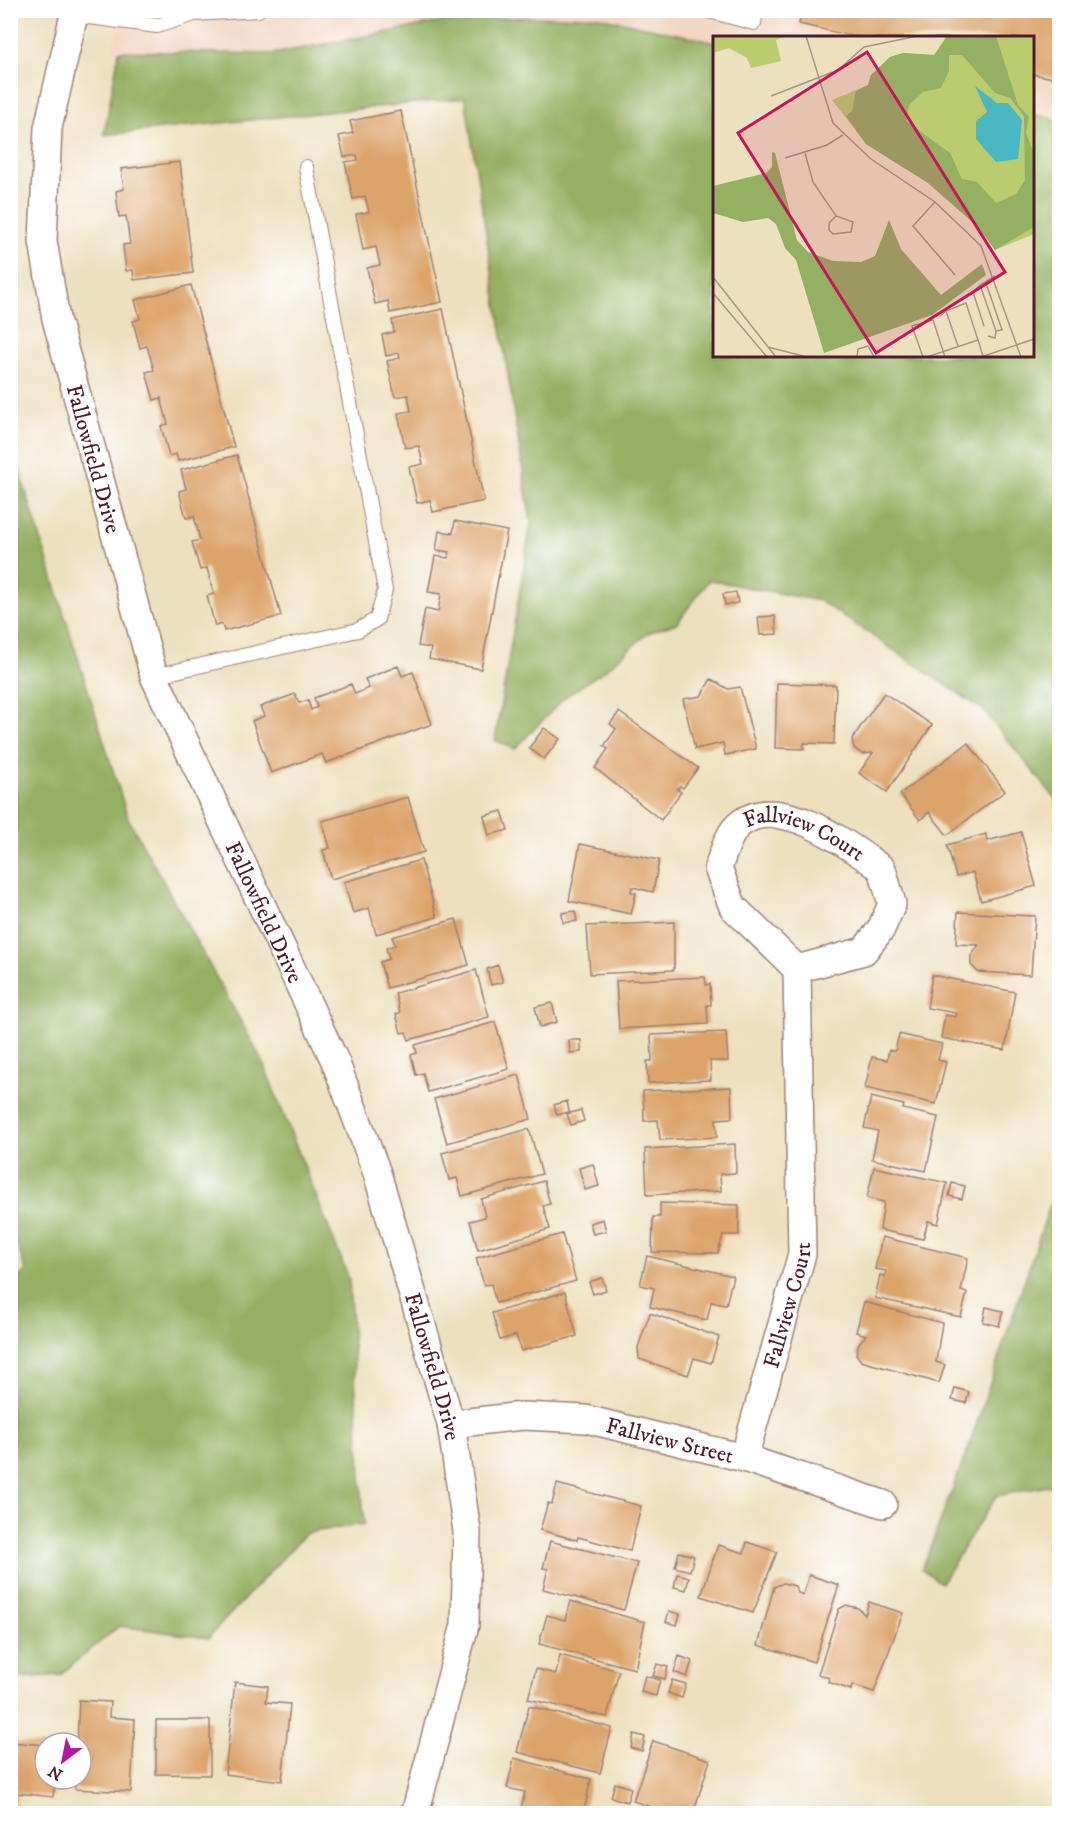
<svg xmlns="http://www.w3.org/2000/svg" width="1070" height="1824" viewBox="0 0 1070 1824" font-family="'IM FELL DW Pica',serif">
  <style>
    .built { fill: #f3d4be }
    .forest { fill: #94b062; stroke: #6f6846; stroke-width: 1.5 }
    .building { fill: #dda46a }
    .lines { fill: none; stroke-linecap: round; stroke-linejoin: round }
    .service-casing { stroke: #9c8075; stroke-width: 16 }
    .minor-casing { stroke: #9c8075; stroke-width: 30 }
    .service { stroke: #fff; stroke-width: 14 }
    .minor { stroke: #fff; stroke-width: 27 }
    .labels { text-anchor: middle; stroke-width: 5; stroke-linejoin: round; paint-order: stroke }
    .street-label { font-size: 22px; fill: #4a1f2b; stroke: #fff }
    .inset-road { fill: none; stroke: #ac9384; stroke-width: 1.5 }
    .view { fill: #c2185b; fill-opacity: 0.15; stroke: #c2185b; stroke-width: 3 }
    .inset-edge { fill: none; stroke: #4a1f2b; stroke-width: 3 }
  </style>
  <rect width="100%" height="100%" fill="#fff"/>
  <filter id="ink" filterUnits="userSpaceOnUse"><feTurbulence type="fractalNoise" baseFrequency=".0167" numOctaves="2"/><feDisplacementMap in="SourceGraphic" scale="12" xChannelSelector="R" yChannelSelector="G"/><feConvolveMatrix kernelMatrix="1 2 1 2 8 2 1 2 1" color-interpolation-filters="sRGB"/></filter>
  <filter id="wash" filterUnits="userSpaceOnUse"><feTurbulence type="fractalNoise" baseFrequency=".008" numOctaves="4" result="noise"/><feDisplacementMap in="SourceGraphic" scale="24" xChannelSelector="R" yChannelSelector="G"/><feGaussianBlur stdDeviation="1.35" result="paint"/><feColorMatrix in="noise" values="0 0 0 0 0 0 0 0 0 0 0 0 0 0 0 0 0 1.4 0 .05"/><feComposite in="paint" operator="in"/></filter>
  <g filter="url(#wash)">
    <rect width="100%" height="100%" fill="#ede0bf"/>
    <path class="built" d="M122 10 1059 11V120L1033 114 1032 38H714V42L595 16 456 19 272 54 112 51Z"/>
    <path class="forest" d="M595 16 714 42V356H1032L1033 114 1059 120V803L983 710 820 601 709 580 677 623 648 633 605 670 564 698 515 749 495 740 531 523 465 98 104 135 119 51 272 54 456 19Z
      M11 444 128 818 262 1060 349 1279 364 1524 306 1533 208 1638 119 1626 60 1675 11 1679 10 1287 26 1270 10 1226Z
      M1059 1178V1484L996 1496 941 1583 922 1569 969 1446Z"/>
    <g id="blocks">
      <path class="building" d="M802 10H1060V79L1032 74V38H861L799 24Z
        M401 111 442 302 390 313 388 301 375 304 367 268 380 265 376 247 363 250 356 214 369 212 365 196 353 199 345 162 358 160 357 155 344 157 339 136 353 133 350 121Z
        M180 162 193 273 134 280 133 270 126 271 123 245 130 244 126 216 119 217 116 191 124 189 121 169Z
        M191 285 234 447 178 461 176 454 169 456 161 426 168 424 161 398 154 400 146 372 154 370 147 346 140 348 133 321 140 319 135 300Z
        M443 309 484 501 433 512 430 500 417 503 409 467 423 464 419 446 405 448 398 413 411 411 408 395 395 397 387 361 400 358 399 353 386 356 382 335 394 332 392 320Z
        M237 455 281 616 224 631 222 624 215 626 207 596 214 594 207 568 200 570 192 542 200 540 194 516 186 518 179 491 186 489 181 470Z
        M455 521 507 531 481 669 429 659 431 648 418 646 425 609 438 612 441 594 428 592 435 556 448 558 449 552 436 550 439 531 453 533Z
        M736 592 738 603 725 605 723 594Z
        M775 616 777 634 760 635 758 617Z
        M398 666 402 676 413 672 432 724 326 763 322 754 271 773 252 721 264 716 260 707 295 694 299 703 308 700 311 710 317 707 314 698 351 684 355 694 369 688 365 679Z
        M711 679 728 689 740 687 756 749 725 755 723 743 695 749 683 699 701 696Z
        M777 683 836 685 834 744 804 743V749L775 748Z
        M884 693 932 725 887 792 859 773 873 753 862 754 854 748 852 739Z
        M619 712 698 768 683 788 680 786 677 789 681 792 661 820 595 768 608 749 604 746 616 729 610 724Z
        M544 728 560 739 544 759 529 748Z
        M968 743 1005 791 947 835 929 812 920 820 900 794Z
        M408 797 424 852 331 879 323 850 330 848 322 821Z
        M502 811 508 830 489 835 484 816Z
        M1021 832 1036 886 981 901 973 872 956 877 947 845 986 834 987 841Z
        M580 844 659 860 653 892 632 887 631 892 636 893 631 914 569 901Z
        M421 860 437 917 376 934 369 908 353 913 344 882Z
        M575 911 577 921 563 923 562 913Z
        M958 912 1035 916 1031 975 978 972 971 965V956L979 945 956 944Z
        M456 919 469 965 387 988 380 962 389 959 386 948 395 945 392 937Z
        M674 922V970L590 974 587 926Z
        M498 965 503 982 491 985 487 969Z
        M476 970 489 1017 409 1040 406 1032 401 1033 396 1014 400 1013 395 993Z
        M932 975 1015 992 1005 1050 941 1038 945 1015 956 1017 957 1013 927 1008Z
        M705 977 706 985 710 984 711 1005H707L708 1024 619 1029 616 981Z
        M552 1003 557 1022 540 1027 535 1007Z
        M495 1022 509 1069 428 1092 423 1073 416 1075 411 1055 417 1053 415 1045Z
        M726 1032 728 1061H710L711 1080 648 1083 647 1061H652L651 1035Z
        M899 1034 942 1044 938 1060 946 1062 936 1104 865 1088 872 1057 887 1060 889 1050 895 1051Z
        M569 1040H581V1052L570 1053Z
        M519 1075 531 1119 447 1143 434 1099Z
        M731 1087 732 1118 716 1119 717 1137 660 1140 658 1120 644 1121 643 1091Z
        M871 1097 904 1105 903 1109 938 1117 926 1171 872 1159 878 1131 864 1128Z
        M567 1101 569 1112 557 1115 554 1105Z
        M581 1110 584 1121 571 1125 567 1114Z
        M529 1129 542 1174 462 1196 457 1178 449 1180 442 1153Z
        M735 1144 736 1173 720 1174 721 1191 647 1195 645 1149Z
        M593 1164 599 1186 585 1190 579 1168Z
        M874 1167 947 1183 938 1224 928 1221 923 1239 880 1230 884 1202 867 1198Z
        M544 1181 550 1204 543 1206 550 1229 478 1250 470 1221 485 1217 481 1199Z
        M952 1183 965 1186 962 1199 949 1196Z
        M660 1203 739 1205V1235H723L718 1253 652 1252 653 1217H660Z
        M603 1219 606 1231 593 1234 590 1223Z
        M562 1234 576 1281 496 1303 491 1284 484 1285 476 1258Z
        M882 1237 968 1258 961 1291 967 1293 961 1317 875 1298 880 1275 885 1276 886 1271 875 1269Z
        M647 1256 733 1276 726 1305 711 1302 707 1320 650 1307 654 1288 640 1285Z
        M602 1278 606 1290 593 1294 589 1282Z
        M565 1292 577 1336 521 1351 516 1335 500 1340 492 1313Z
        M864 1302 942 1323 936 1362 945 1365 939 1383 861 1361 856 1354 859 1343 866 1335 856 1332Z
        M986 1307 1003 1311 999 1326 983 1322Z
        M650 1313 719 1337 711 1363 694 1358 688 1375 639 1359 638 1347Z
        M955 1388 969 1392 966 1403 952 1400Z
        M557 1484 641 1506 630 1551 578 1537 577 1540 540 1530 548 1503 552 1504Z
        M550 1541 637 1563 624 1610 543 1589 548 1569 543 1568Z
        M747 1542 777 1552 753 1613 701 1596 718 1545 744 1553Z
        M679 1552 694 1556 690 1571 675 1567Z
        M677 1574 689 1577 686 1590 674 1587Z
        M809 1575 839 1585 814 1662 758 1645 774 1587 783 1583 795 1586 798 1593 803 1595Z
        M570 1601 645 1622 635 1669 539 1644 547 1615 565 1620Z
        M869 1602 903 1613 874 1692 852 1685 851 1690 828 1682 829 1678 818 1674 839 1609 846 1605 858 1608 865 1615Z
        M669 1611 680 1614 677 1625 666 1622Z
        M560 1655 619 1671 607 1717 528 1699 536 1669 556 1674Z
        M679 1656 692 1661 687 1677 674 1672Z
        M657 1664 668 1667 665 1679 653 1676Z
        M645 1676 660 1680 656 1696 641 1692Z
        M672 1680 686 1684 682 1698 668 1693Z
        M235 1682 268 1686 266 1702 290 1704 282 1781 225 1774Z
        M79 1700 110 1702 109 1717 135 1719 131 1792 75 1789V1779H81V1743H77Z
        M529 1706 612 1728 600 1773 517 1752Z
        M156 1720H210V1775L156 1774Z
        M634 1734 645 1737 642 1751 631 1748Z
        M653 1741 710 1760 693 1814H658L660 1810 633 1801Z
        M10 1742 45 1745V1779H55L53 1797 17 1793 15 1813 10 1812Z
        M514 1758 591 1779 584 1811 576 1809 575 1814H538L521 1809 525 1792 507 1788Z
        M615 1783 631 1788 627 1802 611 1797Z"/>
    </g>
  </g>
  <g filter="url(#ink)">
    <use href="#blocks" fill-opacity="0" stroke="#9c8075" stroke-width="1.5"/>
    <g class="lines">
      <defs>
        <path id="service" d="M706 10 754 23 756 10
          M194 14 258 10
          M74 15 157 26 194 14 195 10
          M154 676 358 630 377 619 385 590 306 167"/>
        <g id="minor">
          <path id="s1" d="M75 10 48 128 43 241 56 319 154 676 335 1061 377 1173 451 1424 467 1531 465 1625 415 1814"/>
          <path id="s2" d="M451 1424 523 1416 586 1419 744 1458 883 1504"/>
          <path id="s3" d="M744 1458 802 1254 797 969 733 907 718 868C723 855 728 832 741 823 781 793 850 846 882 869L892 904 881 929 864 951 797 969"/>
        </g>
      </defs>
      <use href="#service" class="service-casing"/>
      <use href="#minor" class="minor-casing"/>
      <use href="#service" class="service"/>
      <use href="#minor" class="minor"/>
    </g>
  </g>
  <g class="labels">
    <g class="street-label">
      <text dy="8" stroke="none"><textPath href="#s1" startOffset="458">Fallowfield Drive</textPath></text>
      <text dy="8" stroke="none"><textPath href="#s3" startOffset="748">Fallview Court</textPath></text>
      <text dy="8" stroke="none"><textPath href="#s1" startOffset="944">Fallowfield Drive</textPath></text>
      <text dy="8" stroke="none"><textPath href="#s3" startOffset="159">Fallview Court</textPath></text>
      <text dy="8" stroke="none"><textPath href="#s1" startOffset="1430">Fallowfield Drive</textPath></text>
      <text dy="8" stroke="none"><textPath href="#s2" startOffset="222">Fallview Street</textPath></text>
    </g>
  </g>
  <g transform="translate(713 36)">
    <rect width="321" height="321" fill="#ede0bf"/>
    <path d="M0 0H74L63 4 68 25 38 32 34 22 16 12 0 17ZM234 0H321V198L282 214 265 191 215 147 153 108 119 64 155 49 158 39 177 21 190 17 222 19Z" fill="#bbcc6f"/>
    <path d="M234 0H283L305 69 316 81 313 97 321 118V191L282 214 265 191 215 147 153 108 133 80 139 75 143 55 155 49 158 39 177 21 190 17 221 19ZM249 19 282 57 297 62 311 80 312 144 303 158 283 167 264 146 249 143 237 117 193 85 196 69 210 56 228 52 236 35V19ZM59 116 62 117 84 204 95 216 120 225 148 226 162 220 176 184 188 213 228 259 269 228 273 239 219 279 111 317 83 224 72 212 63 188 55 182 30 186 0 177V150L53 137 59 131Z" fill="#94b062" fill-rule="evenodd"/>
    <path d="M262 50 284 67H295L309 84 305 123 283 126 263 103V85L274 76Z" fill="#49b8c2"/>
    <path class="inset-road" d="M93 0 120 87 158 123 222 166 268 210 308 321M58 60 125 34 151 11 205 0M92 117 100 146 123 180 140 186 138 196 120 198 116 194V187L123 180M72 122 114 109 130 99M222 166 200 190 242 239M282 240 267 249 283 295M0 241 63 321M269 247 274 250 289 294 283 295 282 302 275 300M267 249 260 256 271 290M0 257 54 321M233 275 253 267 265 304M227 280 233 275 245 310M55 311 94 321M144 321 145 313 155 310 161 321M210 321 199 290 220 284 232 321M214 321 265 304 270 320M268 321 321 303"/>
    <path class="view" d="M154 16 292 236 163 317 25 97Z"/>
    <rect width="321" height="321" class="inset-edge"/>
  </g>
  <rect width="1070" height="1824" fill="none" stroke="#fff" stroke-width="36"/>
  <g transform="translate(63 1761) rotate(212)"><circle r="28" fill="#ffffff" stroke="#b7a5aa" stroke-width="1.5"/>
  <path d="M0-4.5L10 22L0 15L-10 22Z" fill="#b5179e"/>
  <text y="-9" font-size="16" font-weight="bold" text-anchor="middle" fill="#4a1f2b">N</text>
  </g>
</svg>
